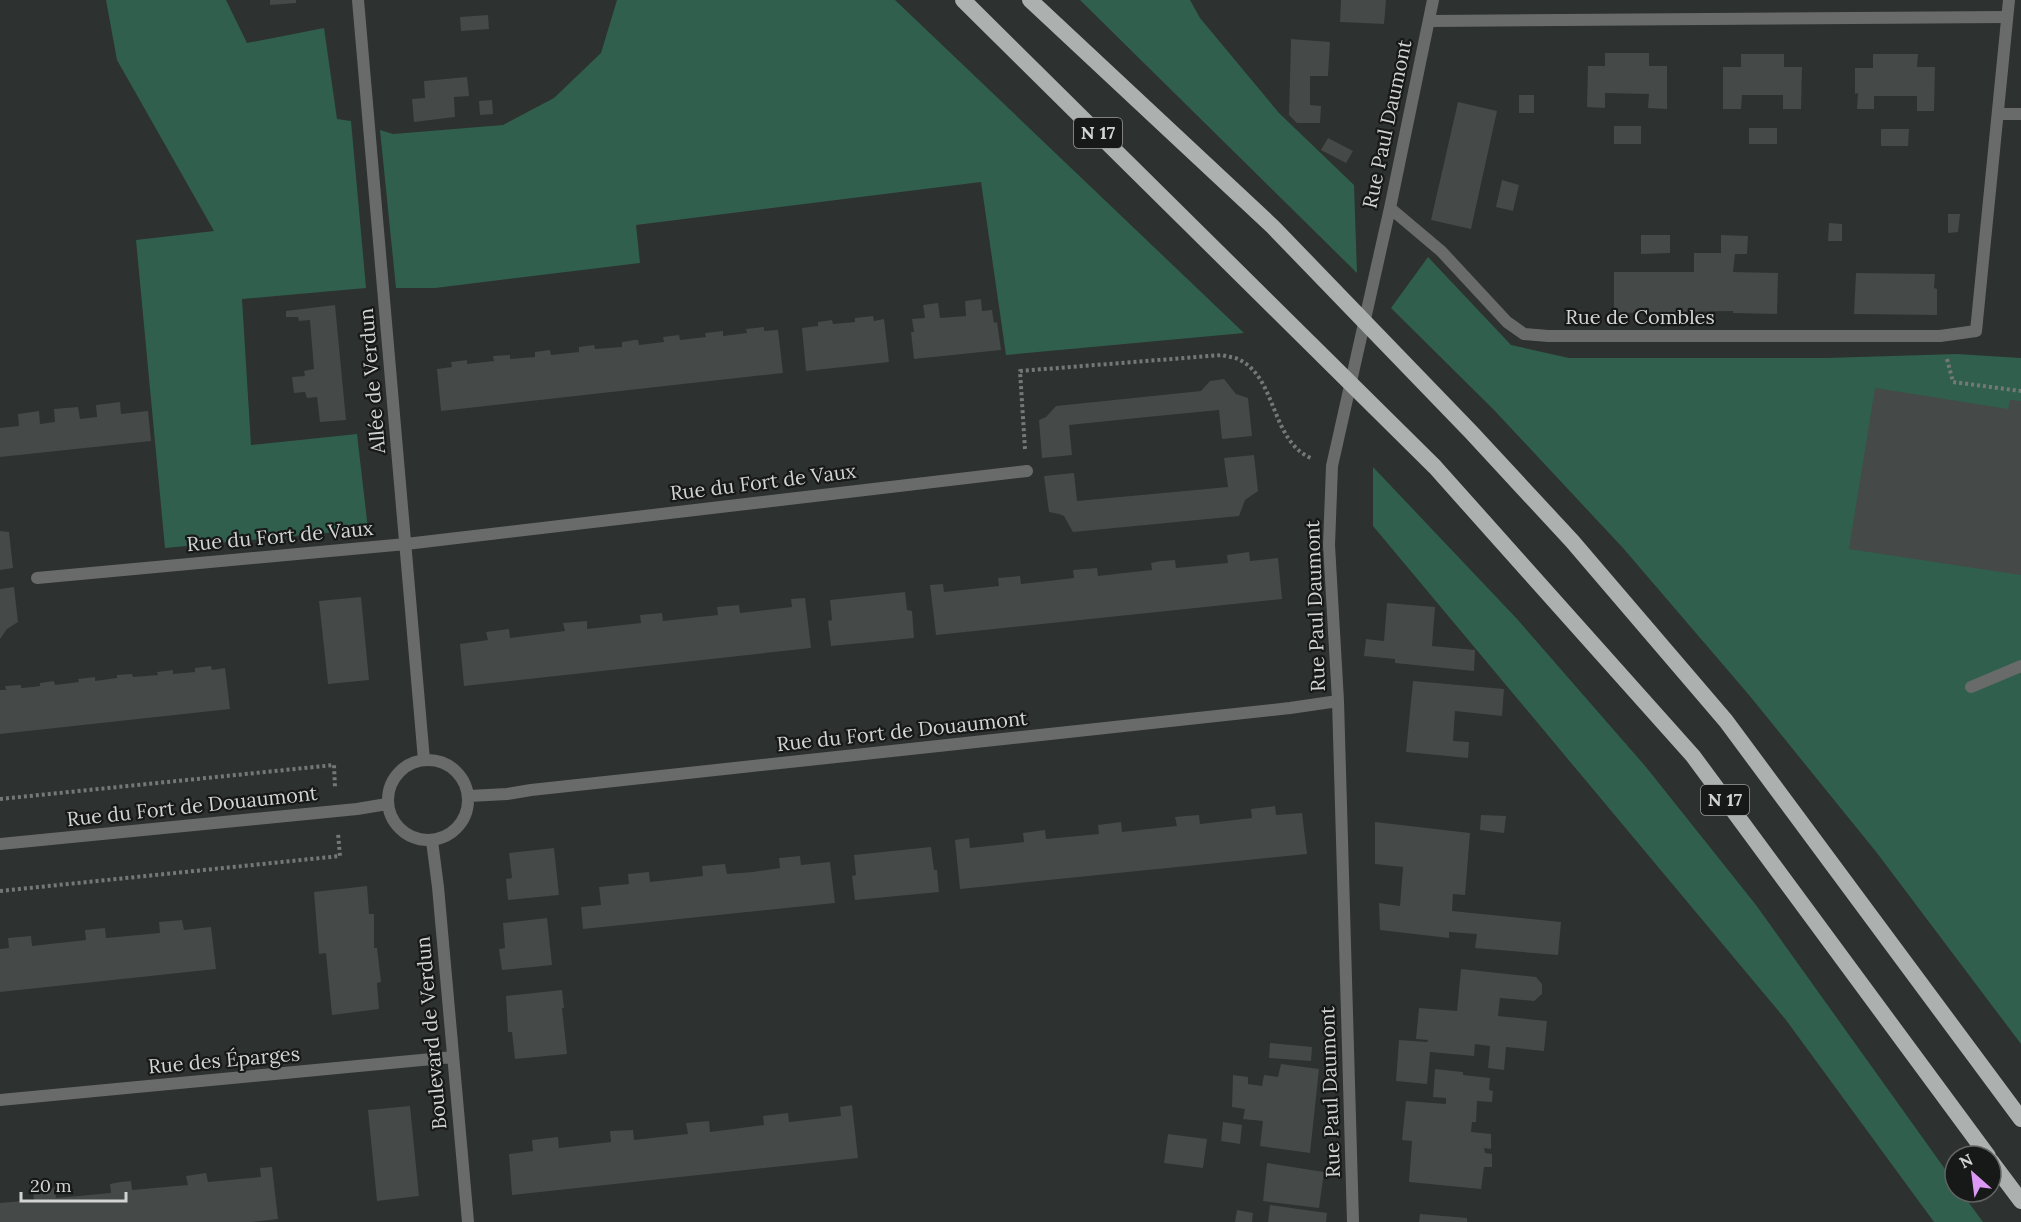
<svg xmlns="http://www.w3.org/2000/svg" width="2021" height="1222" viewBox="0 0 2021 1222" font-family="Lora,serif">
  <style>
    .green { fill: #305f4d }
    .building { fill: #454947 }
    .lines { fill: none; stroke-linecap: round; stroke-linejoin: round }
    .path { stroke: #757876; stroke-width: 4; stroke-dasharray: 3 3; stroke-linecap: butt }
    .service { stroke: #696b6a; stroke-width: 12 }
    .minor { stroke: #696b6a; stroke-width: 12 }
    .trunk { stroke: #acb0ae; stroke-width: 16 }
    .labels { text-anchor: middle; stroke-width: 4.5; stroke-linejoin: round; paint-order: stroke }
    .shield { fill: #171818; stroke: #9a9c9b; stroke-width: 1.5 }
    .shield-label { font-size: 18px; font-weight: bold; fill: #d2d4d3 }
    .street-label { font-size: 20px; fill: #d2d4d3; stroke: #171818 }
  </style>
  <rect width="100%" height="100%" fill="#2d312f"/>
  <path class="green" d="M106 0H226L247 43 324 28 337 119 351 121 366 288 242 299 251 445 357 434 368 529 165 548 136 240 214 231 117 60Z
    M617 0H895L1244 333 1006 355 981 182 636 225 640 263 435 288H396L380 130 393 134 503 125 554 98 601 53Z
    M1080 0H1190L1200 18 1279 113 1354 185 1357 273Z
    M1428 257 1511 345 1569 358H1826L1957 354 2021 358V1044L1877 853 1749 695 1623 548 1494 410 1391 308Z
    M1373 467 1518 620 1646 767 1756 905 1955 1183V1192H1961L1983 1222H1934L1786 1020 1373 526Z"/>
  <path class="building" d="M270 0H296V3L270 5Z
    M1341 0H1386L1384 24 1340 22Z
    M488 15 489 29 461 31 460 17Z
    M1291 39 1330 42 1328 76H1310V105L1321 106 1320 123H1297L1289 115Z
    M1605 53H1649V66H1667V109L1648 108 1649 94 1605 93V108L1587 107 1588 66H1605Z
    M1741 54H1784V67H1802L1801 109H1783V95H1742L1741 109H1723V67H1741Z
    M1873 54H1918L1917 67H1935L1934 111H1917V96H1874V109H1857L1858 93 1855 94V68H1873Z
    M467 77 469 96 454 97 455 117 414 122 412 99 425 98 424 81Z
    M1519 95H1534V113H1519Z
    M492 100 493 114 480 115 479 101Z
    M1458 102 1497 111 1471 229 1431 220Z
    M1614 126H1641V144H1614Z
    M1749 128H1777V144H1749Z
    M1881 129H1909L1908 146H1881Z
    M1328 138 1353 151 1346 163 1321 150Z
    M1502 180 1519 185 1513 211 1496 207Z
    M1948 214H1960L1958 232 1948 233Z
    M1829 223 1842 224V241H1828Z
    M1641 235H1670V253L1641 254Z
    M1721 235 1748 236 1747 254H1735L1733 272 1778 273 1777 314 1733 313V311L1614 313V272H1694V253H1721Z
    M1856 273 1935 274 1934 288 1937 289V315L1854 314Z
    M981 299 982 311 992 310 994 323 997 322 1001 350 914 359 911 332H914L912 319 925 318 923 305 938 303 940 318 966 316 965 301Z
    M335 305 346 420 320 422 317 397 307 398 305 392 294 393 292 377 305 376 304 371 314 369 310 320 299 321 298 317H286V311Z
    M873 316 874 321 884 319 889 362 806 371 802 328 818 326V322L832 320 833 324 855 322V318Z
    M764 327V331L778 330 783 373 441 411 437 369 452 367 451 362 467 360V364L494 361 493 356 510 355V359L535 357V352L550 350 551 355 579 352V347L594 345 595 349 622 347V342L635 340H638L639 345 664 342 663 337 679 335 680 340 706 337 705 333 723 331V336L747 333 746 329Z
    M1224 379 1236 394 1248 398 1252 436 1222 439 1219 410 1147 417 1069 425 1072 455 1042 458 1039 420 1046 417 1056 406 1201 391 1210 381Z
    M1875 388 2008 409 2010 400 2021 401V575L1849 549Z
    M120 402 121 414 148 411 151 441 0 457V428L19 426 18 414 39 411 40 424 55 422 54 409 78 407 80 419 97 417 96 405Z
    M1254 455 1258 491 1245 500 1239 516 1073 532 1064 516 1059 514 1049 512 1044 476 1074 473 1077 501 1228 487 1224 458Z
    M0 531 9 532 13 568 0 570Z
    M1249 552 1250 561 1278 558 1282 599 936 635 930 585 943 584 944 592 971 589 999 586 998 578 1020 576 1021 584 1048 581 1074 578 1073 570 1097 568 1098 576 1124 573 1152 570 1151 563 1161 561 1175 560 1176 568 1228 563 1227 555Z
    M14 587 18 622 7 629 0 639V589Z
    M905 592 907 610 912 611 914 638 831 646 828 621 832 620 830 600Z
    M361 597 369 680 328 684 319 601Z
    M805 598 811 648 464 686 460 644 488 640 486 632 509 629 510 638 565 631 563 623 587 621V629L641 623 640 615 662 613 663 621 718 615 717 607 739 605 740 613 792 607 791 599Z
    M1387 603 1435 607 1432 646 1475 650 1474 671 1395 663V659L1364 656 1366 639 1384 641Z
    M211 666 212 670 225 668 230 709 0 734V690H6L5 686 21 685V688L33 687 40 686V683L54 681 55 685 79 682 78 679 95 677V681L117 678V675L132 674 133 677 158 675 157 672 173 670V674L195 672V668Z
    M1413 681 1504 689 1502 716 1455 711 1453 741 1469 742 1468 758 1406 752Z
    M1275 806 1276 815 1302 813 1307 854 960 889 955 840 969 838 970 848 1024 842 1023 833 1045 830 1046 839 1099 834 1098 825 1121 822 1122 832 1148 829 1177 826 1175 817 1186 816 1199 815 1200 824 1252 818 1251 809Z
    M1481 815 1506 816 1504 833 1480 830Z
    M1375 822 1470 833 1465 895 1453 894 1452 911 1561 922 1558 955 1475 948 1477 934 1449 932V938L1380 930 1379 903 1400 906 1403 867 1375 864Z
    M931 847 934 870H937L939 892 855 900 852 876 856 875 854 855Z
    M554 848 559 895 508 900 506 879 512 878 509 853Z
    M800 856 801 865 830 862 835 903 583 929 581 907 601 905 599 887 629 884 628 874 649 872 650 882 703 876 702 866 725 864 727 874 753 872 780 868 779 858Z
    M367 886 369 914H374V948H377L381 982 377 983 379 1009 332 1015 326 953 319 954 314 892Z
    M547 918 552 965 502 970 499 949 505 948 503 923Z
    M182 920 184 930 211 927 216 969 0 992V949L9 948 8 938 31 936 32 946 86 940 85 930 105 928 106 938 160 933 159 922Z
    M1461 969 1536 977 1542 984V994L1534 1001 1500 998 1498 1016 1547 1021 1544 1051 1506 1047 1504 1070 1488 1068 1490 1046 1475 1044 1474 1056 1430 1052 1427 1084 1396 1081 1399 1040 1427 1042 1428 1040 1416 1039 1419 1008 1457 1011Z
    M562 990 564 1008H562L567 1054 515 1059 512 1032H508L506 996Z
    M1270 1043 1312 1047 1311 1061 1269 1058Z
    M1281 1064 1319 1069 1310 1153 1260 1146 1263 1121 1243 1119 1245 1109 1232 1107 1233 1075 1248 1077V1084L1262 1086 1264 1075 1278 1077Z
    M1435 1069 1463 1072V1075L1490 1078 1489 1090 1493 1091 1492 1102 1477 1101 1476 1122H1472L1471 1132 1491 1134V1149L1484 1148 1485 1153 1492 1154V1167H1484L1481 1189 1409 1182 1412 1141 1402 1140 1406 1101 1446 1104V1098L1433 1097Z
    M852 1105 858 1158 512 1195 509 1154 533 1151 532 1140 558 1137 559 1148 611 1142 610 1131 633 1130 634 1140 688 1134 686 1123 709 1121 710 1132 764 1125 763 1116 788 1113 789 1122 841 1116 840 1107Z
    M410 1106 419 1196 377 1201 368 1110Z
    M1223 1122 1242 1125 1240 1144 1221 1141Z
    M1168 1134 1207 1139 1203 1168 1164 1163Z
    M1267 1163 1324 1172 1319 1208 1263 1201Z
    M272 1167 278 1219 252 1222H0V1203L34 1200 33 1191 55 1188 56 1198 111 1193 110 1184 120 1182 131 1181 132 1190 188 1185 186 1176 206 1173 208 1182 261 1177 260 1168Z
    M1270 1205 1327 1213 1326 1222H1268Z
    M1237 1210 1253 1213 1252 1222H1235Z
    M1420 1214 1467 1218V1222H1419Z"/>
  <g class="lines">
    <path class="path" d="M1947 359 1953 382 2021 391
      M1025 449 1020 371 1222 355C1228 357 1235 357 1240 360 1277 379 1271 441 1311 458
      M0 799 334 765 335 787
      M0 891 340 856 338 833"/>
    <path class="service" d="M1998 114H2021
      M1940 336 1976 331 2009 0"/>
    <path class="minor" d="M358 0 424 760
      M1429 21 2007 17
      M1390 208 1441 251 1507 322 1524 334 1548 336H1940
      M37 578 406 544 1027 471
      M1971 687 2021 666
      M388 800a40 40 0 1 1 80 0a40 40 0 1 1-80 0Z
      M469 796 507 794 531 790 1290 708 1338 701
      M432 841 438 887 468 1222
      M0 844 357 809 387 804
      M0 1100 453 1057
      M1353 1222 1338 701 1329 545 1332 466 1390 208 1433 0"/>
    <path class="trunk" d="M963 0 1435 467 1693 756 1988 1156
      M1030 0 1273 227 1471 432 1572 541 1726 721 2021 1119
      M1991 1161 2021 1201"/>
  </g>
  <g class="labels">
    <g class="shield">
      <rect x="1074" y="118" width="48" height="30" rx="4.5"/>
      <rect x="1701" y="785" width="48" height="30" rx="4.5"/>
    </g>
    <g class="shield-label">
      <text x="1098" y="139">N 17</text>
      <text x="1725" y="806">N 17</text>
    </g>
    <g class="street-label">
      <text transform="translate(1387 124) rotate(-78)" y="7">Rue Paul Daumont</text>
      <text x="1640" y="324">Rue de Combles</text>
      <text transform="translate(372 381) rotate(-95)" y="7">Allée de Verdun</text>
      <text transform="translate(763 482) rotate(-7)" y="7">Rue du Fort de Vaux</text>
      <text transform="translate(280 536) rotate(-5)" y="7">Rue du Fort de Vaux</text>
      <text transform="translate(1315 606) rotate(-92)" y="7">Rue Paul Daumont</text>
      <text transform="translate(902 731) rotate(-6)" y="7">Rue du Fort de Douaumont</text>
      <text transform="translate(192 806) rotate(-6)" y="7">Rue du Fort de Douaumont</text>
      <text transform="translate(431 1033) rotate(-95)" y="7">Boulevard de Verdun</text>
      <text transform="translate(224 1060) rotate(-5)" y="7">Rue des Éparges</text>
      <text transform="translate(1330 1092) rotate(-92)" y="7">Rue Paul Daumont</text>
    </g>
  </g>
  <g transform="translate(1973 1174) rotate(332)"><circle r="28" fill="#171818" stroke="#626363" stroke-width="1.5"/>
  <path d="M0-4.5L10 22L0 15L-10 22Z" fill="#db99f5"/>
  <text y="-9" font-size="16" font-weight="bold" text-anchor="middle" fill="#d2d4d3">N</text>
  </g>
  <path d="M21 1192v9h105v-9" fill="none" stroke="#d2d4d3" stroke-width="3"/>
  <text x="30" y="1192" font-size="18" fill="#d2d4d3" stroke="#171818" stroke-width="4.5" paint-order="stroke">20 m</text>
</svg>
